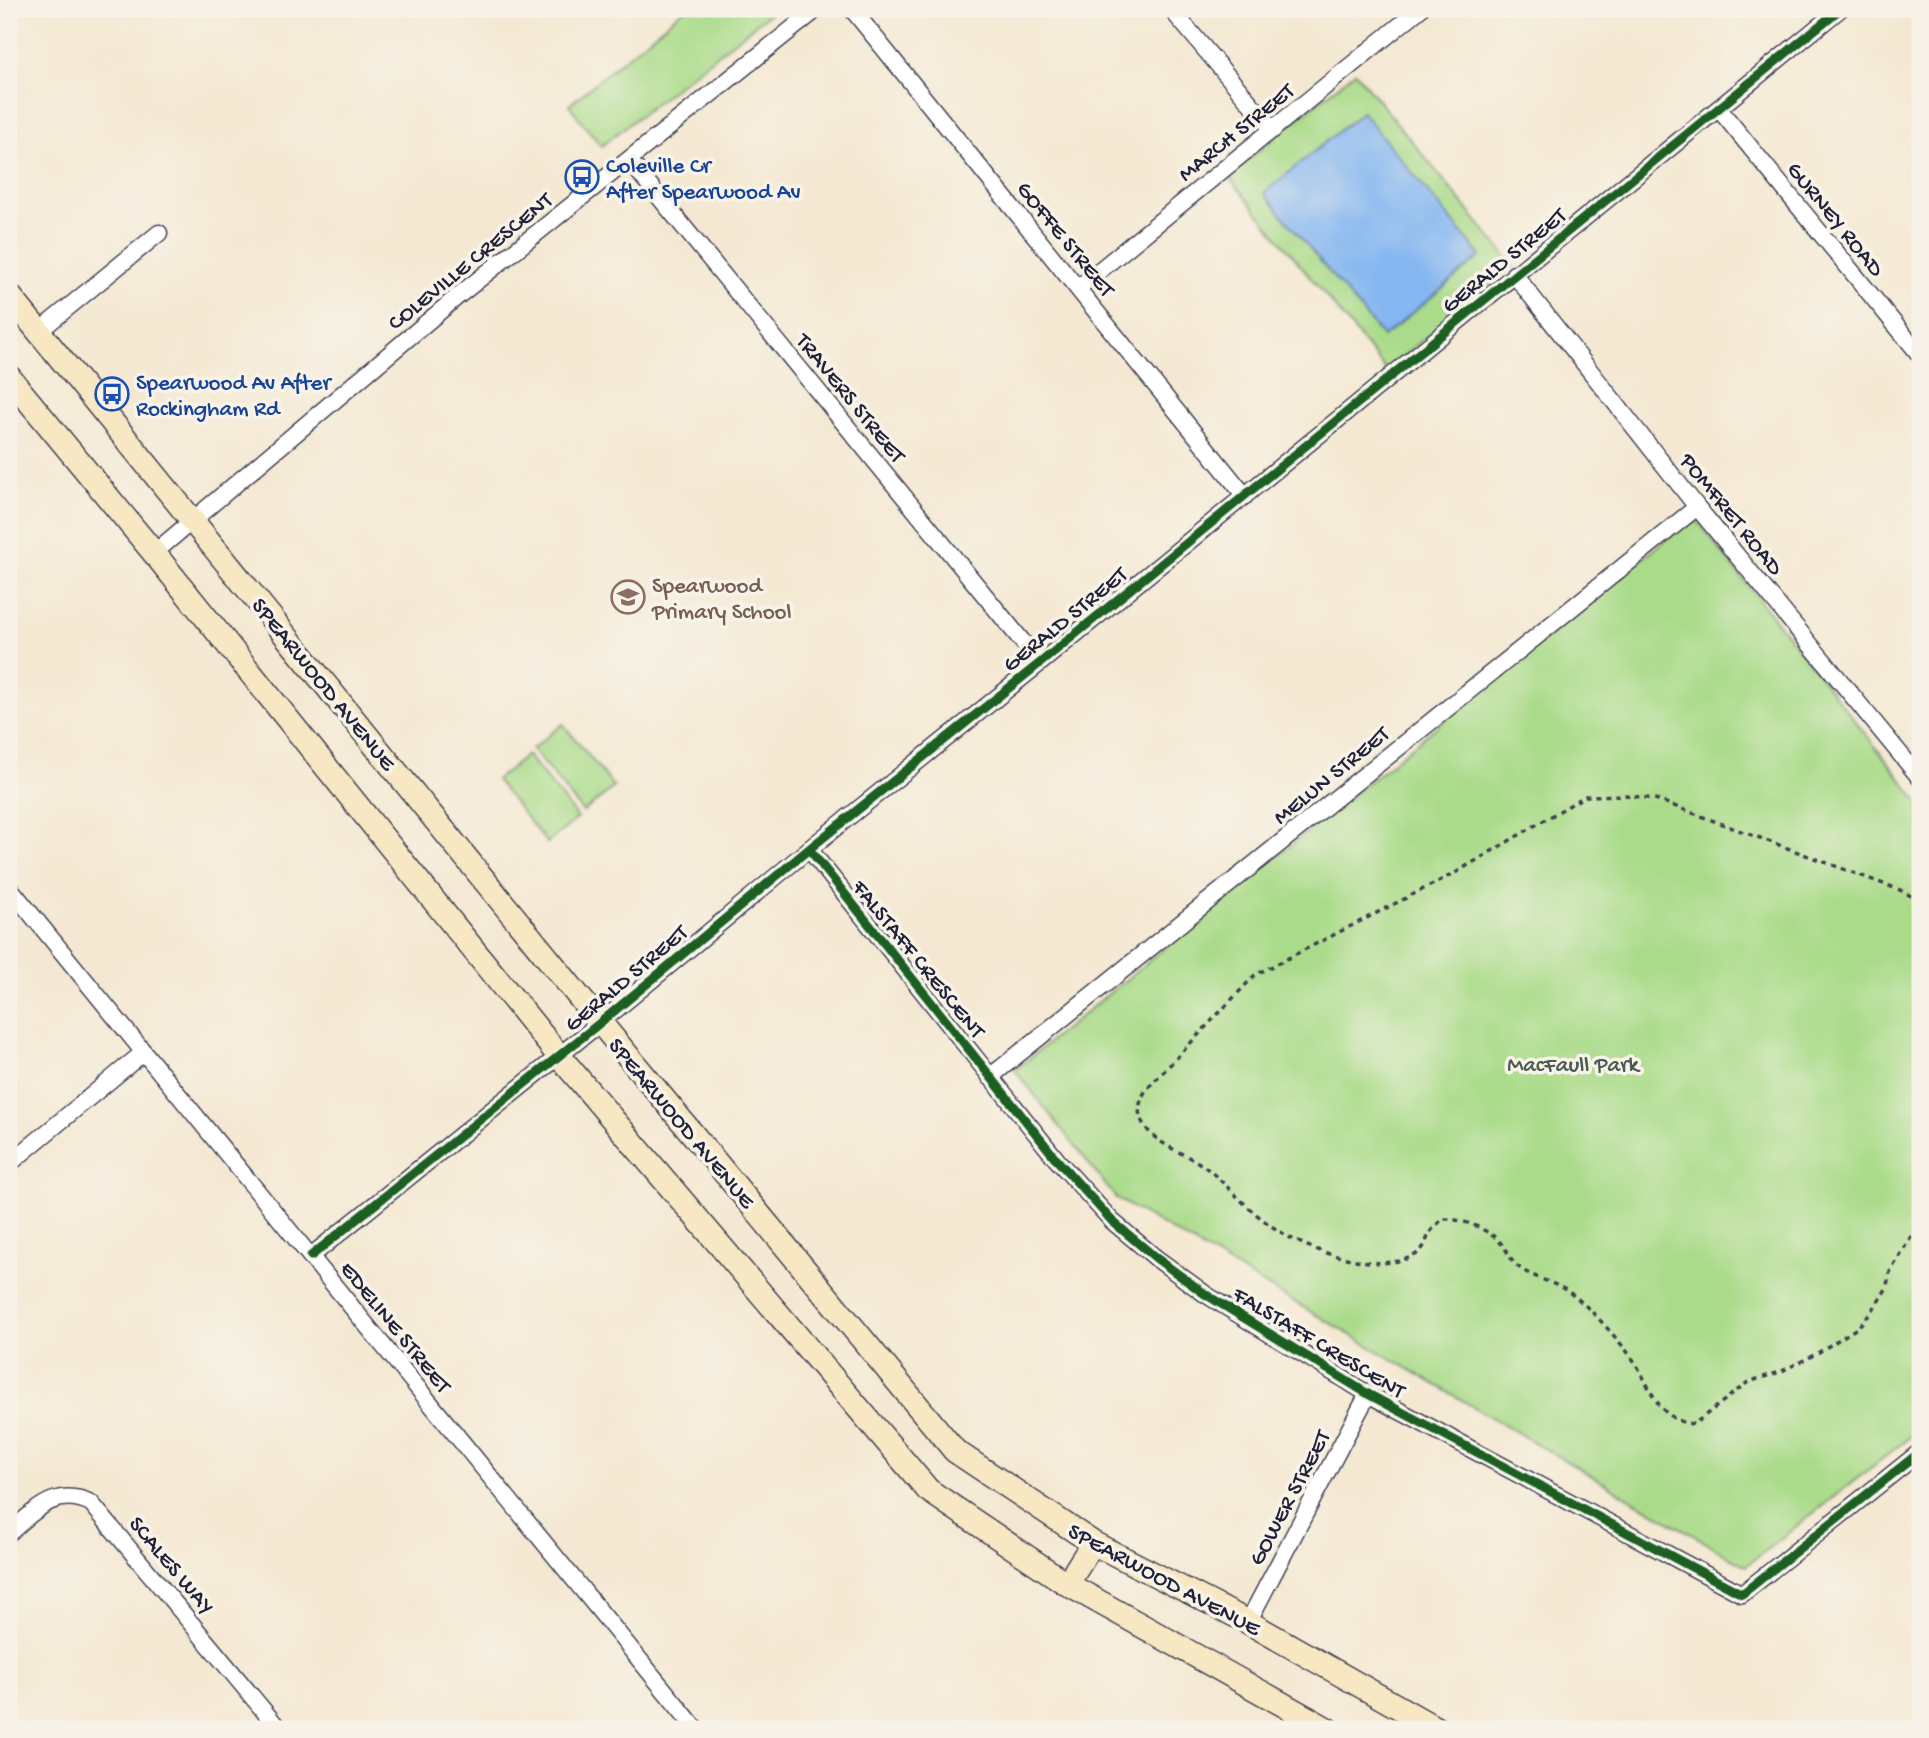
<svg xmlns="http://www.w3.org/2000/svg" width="1929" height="1738" viewBox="0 0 1929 1738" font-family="'Gochi Hand',sans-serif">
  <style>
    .green { fill: #aadb8a; stroke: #667e62; stroke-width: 2 }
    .water { fill: #84b6f1; stroke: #536c96; stroke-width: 2 }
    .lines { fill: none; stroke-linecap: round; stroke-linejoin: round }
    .minor-casing { stroke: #424052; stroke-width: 19 }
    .secondary-casing { stroke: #424052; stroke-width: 26 }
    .path { stroke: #424052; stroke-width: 3.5; stroke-dasharray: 5 5; stroke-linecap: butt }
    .minor { stroke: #fff; stroke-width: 16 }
    .secondary { stroke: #f7e8c3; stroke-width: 23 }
    .cycleway-casing { stroke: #f7f3e8; stroke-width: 13 }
    .cycleway { stroke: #1b5e20; stroke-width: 9 }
    .labels { text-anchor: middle; stroke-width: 7; stroke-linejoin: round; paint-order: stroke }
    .street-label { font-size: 23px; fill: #22223b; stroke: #f7f3e8 }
    .transit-label { font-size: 23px; fill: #164399; stroke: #f7f3e8; text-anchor: start }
    .education-label { font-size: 23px; fill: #785e54; stroke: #f7f3e8; text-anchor: start }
    .park-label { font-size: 23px; fill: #4b5a53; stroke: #f7f3e8 }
  </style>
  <rect width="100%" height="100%" fill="#f7f3e8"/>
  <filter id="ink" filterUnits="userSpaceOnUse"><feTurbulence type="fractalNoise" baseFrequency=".0143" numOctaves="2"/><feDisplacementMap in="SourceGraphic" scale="14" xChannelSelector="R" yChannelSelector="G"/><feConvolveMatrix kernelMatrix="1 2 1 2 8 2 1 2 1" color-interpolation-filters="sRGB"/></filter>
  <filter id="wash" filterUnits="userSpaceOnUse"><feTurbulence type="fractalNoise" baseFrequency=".00686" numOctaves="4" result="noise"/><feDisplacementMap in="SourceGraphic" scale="28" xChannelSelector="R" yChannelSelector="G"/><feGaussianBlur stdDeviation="1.57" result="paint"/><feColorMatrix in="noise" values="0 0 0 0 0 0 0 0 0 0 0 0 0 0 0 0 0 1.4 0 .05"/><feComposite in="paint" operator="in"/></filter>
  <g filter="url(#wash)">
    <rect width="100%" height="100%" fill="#f4e8d2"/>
    <path class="green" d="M684 9H775L601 146 569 105Z
      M1355 72 1514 266 1386 370 1228 176Z
      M1694 517 1920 803V1429L1746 1566 1116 1198 1015 1070Z
      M563 724 614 787 583 812 532 749Z
      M527 755 578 818 547 843 496 780Z"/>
    <path class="water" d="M1362 112 1481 256 1383 337 1264 193Z"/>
  </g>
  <g filter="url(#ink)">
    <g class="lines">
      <defs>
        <path id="minor" d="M852 9 1245 496
          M1171 9 1273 130
          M1719 109 1920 355
          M629 160 1040 663
          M1514 274 1697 507 1920 778
          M1078 288 1420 9
          M38 332 159 233
          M154 553 458 296 817 9
          M809 849 1057 1160 1112 1221 1156 1258 1205 1294 1368 1394 1742 1594 1920 1452
          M9 887 696 1729
          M990 1077 1697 507
          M9 1164 144 1052
          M311 1256 601 1022 809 849 1040 663 1840 9
          M9 1533C35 1511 55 1486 91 1503L279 1729
          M1248 1622 1368 1394"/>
        <path id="secondary" d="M9 295 580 998 955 1451 1093 1543 1248 1622 1437 1729
          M9 377 154 553 559 1056 928 1490 1067 1584 1327 1729
          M1067 1584 1093 1543"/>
      </defs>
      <use href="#minor" class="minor-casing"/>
      <use href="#secondary" class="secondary-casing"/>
      <path class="path" d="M1920 901 1900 890 1655 799 1625 795 1585 796 1455 873 1255 975 1146 1090C1139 1102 1136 1113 1144 1125 1157 1146 1186 1153 1205 1167 1223 1181 1238 1199 1256 1214 1288 1241 1320 1254 1361 1261 1378 1264 1403 1264 1418 1253 1426 1247 1426 1238 1431 1231 1434 1227 1439 1223 1442 1219 1460 1218 1483 1227 1497 1239 1505 1246 1509 1257 1516 1265 1530 1277 1548 1280 1564 1289 1586 1302 1612 1333 1629 1354 1650 1380 1654 1421 1694 1424L1748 1382 1780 1372 1816 1354 1857 1328 1871 1313 1886 1289 1890 1272 1920 1221"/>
      <use href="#minor" class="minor"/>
      <use href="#secondary" class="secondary"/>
      <defs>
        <path id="cycleway" d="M809 849 1057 1160 1112 1221 1156 1258 1205 1294 1368 1394 1742 1594 1920 1452
          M311 1256 601 1022 809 849 1040 663 1840 9"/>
      </defs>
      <use href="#cycleway" class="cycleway-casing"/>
      <use href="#cycleway" class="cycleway"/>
    </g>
  </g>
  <defs>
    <symbol id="bus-ring" viewBox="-11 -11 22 22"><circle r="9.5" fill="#f7f3e8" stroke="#1a4fb4" stroke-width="1.5"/><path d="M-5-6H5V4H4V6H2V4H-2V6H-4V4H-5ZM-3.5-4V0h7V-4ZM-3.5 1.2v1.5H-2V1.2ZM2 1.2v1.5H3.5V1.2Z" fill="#1a4fb4"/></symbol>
    <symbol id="school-ring" viewBox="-11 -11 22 22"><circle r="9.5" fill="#f7f3e8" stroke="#8d6e63" stroke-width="1.5"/><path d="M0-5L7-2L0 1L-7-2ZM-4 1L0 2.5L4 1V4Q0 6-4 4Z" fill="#8d6e63"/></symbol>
  </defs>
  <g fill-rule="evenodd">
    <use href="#bus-ring" x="563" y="158" width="38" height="38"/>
    <use href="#bus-ring" x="93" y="375" width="38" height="38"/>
    <use href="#school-ring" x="609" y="578" width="38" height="38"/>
  </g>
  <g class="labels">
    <g class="street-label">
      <text transform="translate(1235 131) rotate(-39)" y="8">MARCH STREET</text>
      <text transform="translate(1837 218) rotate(51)" y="8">GURNEY ROAD</text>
      <text transform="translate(1067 238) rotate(51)" y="8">GOFFE STREET</text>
      <text transform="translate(1503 259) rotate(-39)" y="8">GERALD STREET</text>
      <text transform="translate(469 260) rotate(-39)" y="8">COLEVILLE CRESCENT</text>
      <text transform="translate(852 397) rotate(51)" y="8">TRAVERS STREET</text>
      <text transform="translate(1733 513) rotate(51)" y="8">POMFRET ROAD</text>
      <text transform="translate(1064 618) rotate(-39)" y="8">GERALD STREET</text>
      <text transform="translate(325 683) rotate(51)" y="8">SPEARWOOD AVENUE</text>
      <text transform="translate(1330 774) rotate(-39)" y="8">MELUN STREET</text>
      <text transform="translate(920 958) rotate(51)" y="8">FALSTAFF CRESCENT</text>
      <text transform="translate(625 977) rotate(-40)" y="8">GERALD STREET</text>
      <text transform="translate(683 1122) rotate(50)" y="8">SPEARWOOD AVENUE</text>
      <text transform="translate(397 1326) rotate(51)" y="8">EDELINE STREET</text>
      <text transform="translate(1320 1341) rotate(31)" y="8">FALSTAFF CRESCENT</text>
      <text transform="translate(1288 1497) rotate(-62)" y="8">GOWER STREET</text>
      <text transform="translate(173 1564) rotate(50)" y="8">SCALES WAY</text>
      <text transform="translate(1165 1578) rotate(28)" y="8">SPEARWOOD AVENUE</text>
    </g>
    <g class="transit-label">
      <text x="606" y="172">Coleville Cr<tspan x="606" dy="26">After Spearwood Av</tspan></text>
      <text x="136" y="389">Spearwood Av After<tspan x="136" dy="26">Rockingham Rd</tspan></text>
    </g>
    <g class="education-label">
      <text x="652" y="592">Spearwood<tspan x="652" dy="26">Primary School</tspan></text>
    </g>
    <g class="park-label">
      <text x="1573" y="1071">MacFaull Park</text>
    </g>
  </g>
  <rect width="1929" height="1738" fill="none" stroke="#f7f3e8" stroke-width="35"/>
</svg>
